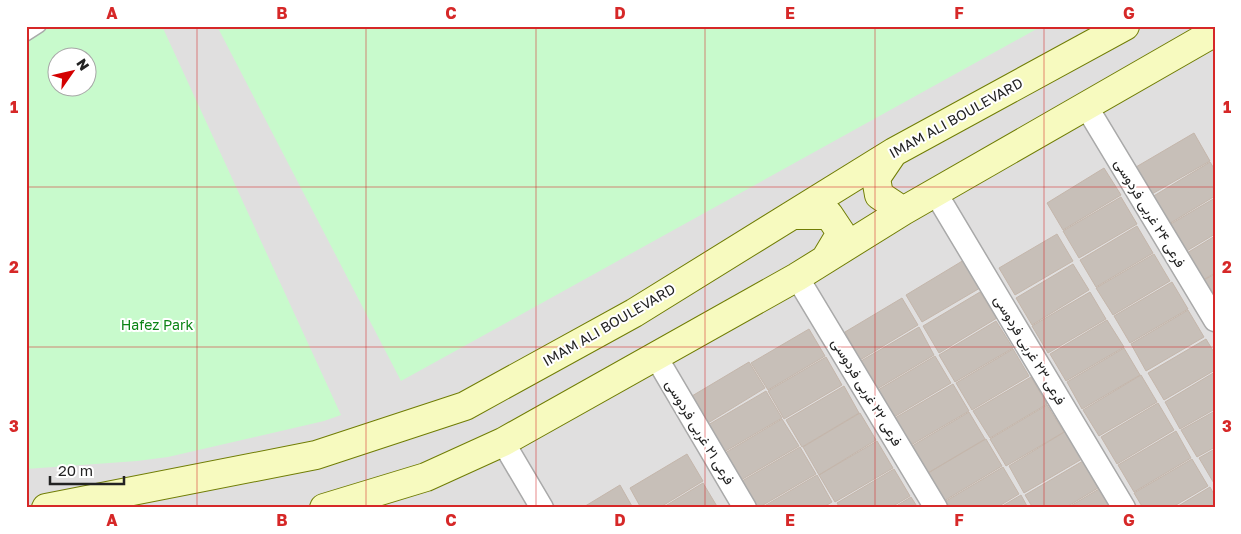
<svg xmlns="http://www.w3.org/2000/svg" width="1241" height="534" viewBox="0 0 1241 534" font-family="'Golos Text',Vazirmatn,sans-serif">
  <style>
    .residential { fill: #e0dfdf; fill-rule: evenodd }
    .park { fill: #c8facc; fill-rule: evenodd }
    .building { fill: #c7bfb8; stroke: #c4b6ab }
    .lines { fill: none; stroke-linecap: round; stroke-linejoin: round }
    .service-casing { stroke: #a9a9a9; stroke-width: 14 }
    .minor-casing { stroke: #a9a9a9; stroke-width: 25 }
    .secondary-casing { stroke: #707d05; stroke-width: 30 }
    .service { stroke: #fff; stroke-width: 11 }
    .minor { stroke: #fff; stroke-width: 22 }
    .secondary { stroke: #f7fabf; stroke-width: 28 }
    .grid { fill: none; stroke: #d62828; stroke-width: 1; stroke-opacity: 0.55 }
    .labels { text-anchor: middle; stroke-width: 4; stroke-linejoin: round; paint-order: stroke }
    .street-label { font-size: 14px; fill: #222; stroke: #fff }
    .park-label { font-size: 14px; fill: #0c8416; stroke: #fff }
    .neatline { fill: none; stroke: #d62828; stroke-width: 2 }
    .grid-label { font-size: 16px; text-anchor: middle; font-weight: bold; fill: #d62828 }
  </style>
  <rect width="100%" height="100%" fill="#f2efe9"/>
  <path class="residential" d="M26 26H1215V508H26ZM58 58H88V88H58Z"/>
  <path class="park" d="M26 26H162L341 415 324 421 168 457 137 461 26 469ZM58 58H88V88H58Z
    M217 26H1042L401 381Z"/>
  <path class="building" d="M1194 133 1210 161 1152 194 1136 167Z
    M1210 162 1215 170V196L1169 224 1152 197Z
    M1104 168 1121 195 1063 230 1047 203Z
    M1121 197 1137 224 1079 258 1063 231Z
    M1215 198V234L1185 252 1169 225Z
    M1137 226 1153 253 1096 287 1080 260Z
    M1057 234 1073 261 1015 295 999 268Z
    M1215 236V273L1203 280 1187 253Z
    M1154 254 1170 281 1113 315 1096 288Z
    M964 260 980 288 922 322 906 295Z
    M1073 264 1089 290 1032 325 1016 298Z
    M1215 274V300L1204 280Z
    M1172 282 1188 309 1130 343 1114 316Z
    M980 292 997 318 939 353 923 326Z
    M1090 292 1106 319 1048 353 1032 326Z
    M902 298 918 325 860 360 845 332Z
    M1188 310 1204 337 1146 371 1131 344Z
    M1107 320 1124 347 1066 381 1050 354Z
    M996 321 1013 348 955 382 939 355Z
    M919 327 934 355 877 389 861 361Z
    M809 329 825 356 768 390 751 363Z
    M1206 339 1215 354V370L1164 400 1148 373Z
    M1124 348 1140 375 1082 409 1067 382Z
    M1013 349 1029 376 972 410 956 383Z
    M935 356 951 383 894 417 878 390Z
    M826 357 842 385 784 419 768 391Z
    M749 362 765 388 708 423 692 396Z
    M1215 372V409L1180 429 1165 402Z
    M1141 375 1157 402 1099 436 1083 410Z
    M1031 377 1047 404 990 438 973 411Z
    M953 384 969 411 911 445 895 418Z
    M844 386 859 413 802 447 786 420Z
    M766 391 782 418 724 452 708 425Z
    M1158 403 1174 430 1117 464 1101 437Z
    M1047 405 1064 432 1006 466 990 439Z
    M1215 411V447L1197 457 1181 430Z
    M969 412 985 439 928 473 912 446Z
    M860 413 876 440 819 475 803 447Z
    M782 419 799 446 741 480 725 453Z
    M1066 431 1082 459 1024 493 1009 466Z
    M1176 431 1191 458 1134 492 1118 465Z
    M986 439 1002 466 944 501 928 473Z
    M877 441 893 468 835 502 819 475Z
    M800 447 816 474 758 508 742 481Z
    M1215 449V485L1199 458Z
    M687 454 703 481 659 508H641L630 488Z
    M1192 459 1208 486 1171 508H1143L1134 493Z
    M1083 461 1098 488 1065 508H1033L1025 495Z
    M1003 467 1019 494 996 508H950L946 501Z
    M894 469 910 496 890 508H840L837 503Z
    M817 475 832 502 822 508H761Z
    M703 483 718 508H662Z
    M620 485 633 508H582Z
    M1210 487 1215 496V508H1175Z
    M1099 489 1111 508H1067Z
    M1021 495 1028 508H999Z
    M911 497 918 508H893Z"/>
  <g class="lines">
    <defs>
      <path id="service" d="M26 35 40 26"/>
      <path id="minor" d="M1086 106 1215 320
        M935 192 1124 508
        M797 277 936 508
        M656 357 745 508
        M503 442 542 508"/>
      <path id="secondary" d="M893 153 876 178 879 195 903 211
        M794 215H829L841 233 826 258
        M46 508 316 455 465 406 634 313 894 152 1125 26
        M324 508 426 477 503 442 797 277 903 211 1215 32"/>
    </defs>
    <use href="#service" class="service-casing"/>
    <use href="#minor" class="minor-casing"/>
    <use href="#secondary" class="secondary-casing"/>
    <use href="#service" class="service"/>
    <use href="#minor" class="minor"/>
    <use href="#secondary" class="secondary"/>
  </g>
  <path class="grid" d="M197 26V508M366 26V508M536 26V508M705 26V508M875 26V508M1044 26V508M26 187H1215M26 347H1215"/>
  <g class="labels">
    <g class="street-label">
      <text transform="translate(956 118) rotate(-29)" y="5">IMAM ALI BOULEVARD</text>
      <text transform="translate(1150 213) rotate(59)" y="5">فرعی ۲۴ غربی فردوسی</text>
      <text transform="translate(609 325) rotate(-30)" y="5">IMAM ALI BOULEVARD</text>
      <text transform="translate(1030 350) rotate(59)" y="5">فرعی ۲۳ غربی فردوسی</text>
      <text transform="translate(867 392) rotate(59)" y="5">فرعی ۲۲ غربی فردوسی</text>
      <text transform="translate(700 432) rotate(59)" y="5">فرعی ۲۱ غربی فردوسی</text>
    </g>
    <g class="park-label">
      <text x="157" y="330">Hafez Park</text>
    </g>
  </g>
  <rect width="1241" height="534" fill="none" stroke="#ffffff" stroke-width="55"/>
  <g transform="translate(72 72) rotate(56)"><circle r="24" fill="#ffffff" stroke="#a7a7a7"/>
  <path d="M0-4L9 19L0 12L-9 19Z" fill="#d40000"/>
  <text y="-8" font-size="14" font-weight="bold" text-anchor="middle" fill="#222222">N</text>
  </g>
  <path d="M50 476v8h74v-8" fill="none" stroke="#222222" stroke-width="2.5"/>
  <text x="58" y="476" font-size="15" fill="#222222" stroke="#ffffff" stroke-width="4" paint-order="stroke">20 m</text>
  <rect x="28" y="28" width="1186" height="478" class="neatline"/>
  <g class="grid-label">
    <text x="112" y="19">A</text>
    <text x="282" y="19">B</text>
    <text x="451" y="19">C</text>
    <text x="620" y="19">D</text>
    <text x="790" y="19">E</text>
    <text x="959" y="19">F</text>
    <text x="1129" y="19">G</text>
    <text x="14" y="113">1</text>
    <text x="1227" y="113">1</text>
    <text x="14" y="273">2</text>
    <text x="1227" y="273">2</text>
    <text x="14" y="432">3</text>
    <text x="1227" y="432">3</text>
    <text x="112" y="526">A</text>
    <text x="282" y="526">B</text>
    <text x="451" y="526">C</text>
    <text x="620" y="526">D</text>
    <text x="790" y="526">E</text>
    <text x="959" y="526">F</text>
    <text x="1129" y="526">G</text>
  </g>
</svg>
